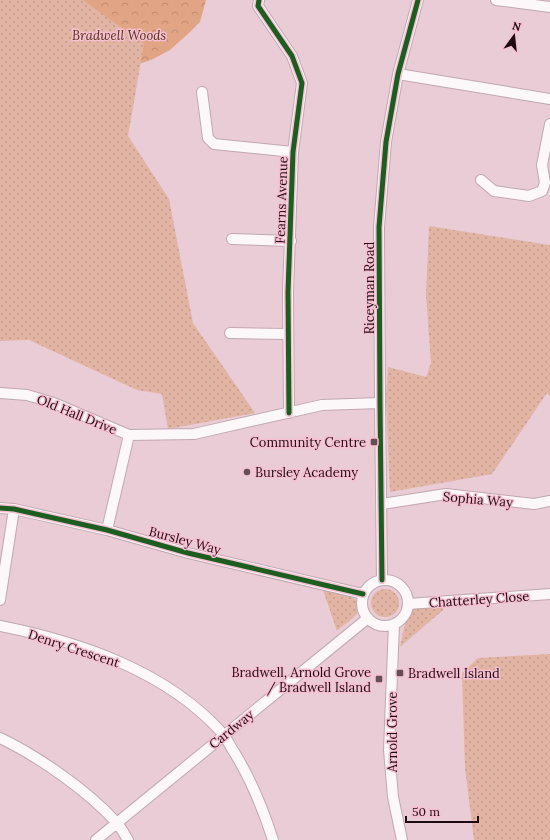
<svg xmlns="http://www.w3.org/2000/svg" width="550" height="840" viewBox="0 0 550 840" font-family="Lora,serif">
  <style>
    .forest { fill: url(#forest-crowns) }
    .park { fill: url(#park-dots) }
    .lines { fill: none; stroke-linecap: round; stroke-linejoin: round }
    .minor-casing { stroke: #c0a8b0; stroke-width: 12 }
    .minor { stroke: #fcf7f9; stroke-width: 10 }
    .cycleway-casing { stroke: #f7bfd2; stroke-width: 8 }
    .cycleway { stroke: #1b5e20; stroke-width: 5 }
    .poi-dot { fill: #654f57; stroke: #f7bfd2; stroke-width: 1.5 }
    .labels { text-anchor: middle; stroke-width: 3; stroke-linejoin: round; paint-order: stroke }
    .park-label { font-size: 13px; font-style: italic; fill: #543116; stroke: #f7bfd2 }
    .street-label { font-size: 13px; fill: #1d0b12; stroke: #f7bfd2 }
    .poi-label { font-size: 13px; fill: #1d0b12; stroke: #f7bfd2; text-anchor: end }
  </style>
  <defs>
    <pattern id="forest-crowns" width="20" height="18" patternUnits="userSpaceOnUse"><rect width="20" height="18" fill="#e1a484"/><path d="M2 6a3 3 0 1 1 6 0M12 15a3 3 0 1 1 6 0" fill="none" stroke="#c18c71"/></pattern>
    <pattern id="park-dots" width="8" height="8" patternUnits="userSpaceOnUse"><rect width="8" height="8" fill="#e1b4a3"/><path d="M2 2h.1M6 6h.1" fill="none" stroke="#c1998b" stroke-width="1.8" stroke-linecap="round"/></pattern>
  </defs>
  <rect width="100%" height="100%" fill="#eaccd6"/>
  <path class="forest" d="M31 0H206L200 22 189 33 170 50 153 59 131 67Z"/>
  <path class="park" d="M0 0H83L144 44 128 136 169 199 193 323 255 413 168 429 162 394 137 390 29 340 0 341Z
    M429 226 550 245V396L547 393 492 474 390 492 386 396 388 367 426 377 431 363 426 295Z
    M371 603a14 14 0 1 1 28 0a14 14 0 1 1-28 0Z
    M323 590C332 592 367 595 358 612 354 619 343 625 337 631Z
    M440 606 443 607V610L400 647 408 609Z
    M550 654V840H474L465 768 462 673 478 658Z"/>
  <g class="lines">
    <defs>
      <path id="minor" d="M259 0 258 6 292 56 302 83 293 152 288 292 289 413
        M496 0 550 7
        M398 74 550 99
        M202 92 208 138 214 144 293 152
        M481 180 494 191 529 196 542 191 545 183 542 165 550 124
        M232 239 291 241
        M230 333 288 334
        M0 393 27 395 54 403 129 435
        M382 504 446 494 534 504 550 501
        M0 508 14 509 107 530 188 553 363 594
        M107 530 129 435 194 434 322 405 380 403
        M382 580 380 403 379 227 386 142 398 74 418 0
        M362 603a23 23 0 1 1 46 0a23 23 0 1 1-46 0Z
        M0 600 14 509
        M408 604 550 594
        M394 624 389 750 393 797 402 840
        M0 626C80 642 167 671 223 734 227 739 230 746 234 752 251 779 263 809 273 840
        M0 738C38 756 88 791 116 822 121 827 124 834 128 840
        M96 840 368 618"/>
    </defs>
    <use href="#minor" class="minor-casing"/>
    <use href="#minor" class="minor"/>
    <defs>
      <path id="cycleway" d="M259 0 258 6 292 56 302 83 293 152 288 292 289 413
        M0 508 14 509 107 530 188 553 363 594
        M382 580 380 403 379 227 386 142 398 74 418 0"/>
    </defs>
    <use href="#cycleway" class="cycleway-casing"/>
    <use href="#cycleway" class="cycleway"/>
  </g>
  <g class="poi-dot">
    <rect x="370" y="438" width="8" height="8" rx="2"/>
    <circle cx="247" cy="472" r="4"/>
    <rect x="396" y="669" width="8" height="8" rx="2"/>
    <rect x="375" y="675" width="8" height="8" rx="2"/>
  </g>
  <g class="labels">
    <g class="park-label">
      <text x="119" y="40">Bradwell Woods</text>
    </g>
    <g class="street-label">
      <text transform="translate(281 200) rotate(-88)" y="5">Fearns Avenue</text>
      <text transform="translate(369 288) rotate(-90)" y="5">Riceyman Road</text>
      <text transform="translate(77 414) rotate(22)" y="5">Old Hall Drive</text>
      <text transform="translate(478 499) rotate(5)" y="5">Sophia Way</text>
      <text transform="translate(185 540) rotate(15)" y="5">Bursley Way</text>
      <text transform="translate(479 599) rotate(-4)" y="5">Chatterley Close</text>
      <text transform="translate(74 648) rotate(18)" y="5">Denry Crescent</text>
      <text transform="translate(231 729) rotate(-39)" y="5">Cardway</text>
      <text transform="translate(392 732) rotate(-90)" y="5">Arnold Grove</text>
    </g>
    <g class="poi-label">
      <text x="366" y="447">Community Centre</text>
      <text x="255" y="477" text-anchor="start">Bursley Academy</text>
      <text x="371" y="677">Bradwell, Arnold Grove<tspan x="371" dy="15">/ Bradwell Island</tspan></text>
      <text x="408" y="678" text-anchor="start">Bradwell Island</text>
    </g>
  </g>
  <g transform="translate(514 36) rotate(15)" stroke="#f7bfd2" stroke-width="3" paint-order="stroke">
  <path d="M0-3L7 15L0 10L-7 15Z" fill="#1d0b12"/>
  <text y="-6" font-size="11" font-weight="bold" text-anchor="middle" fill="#1d0b12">N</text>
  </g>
  <path d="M406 816v6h72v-6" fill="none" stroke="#1d0b12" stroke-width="2"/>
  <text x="412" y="816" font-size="12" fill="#1d0b12" stroke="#f7bfd2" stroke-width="3" paint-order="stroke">50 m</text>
</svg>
